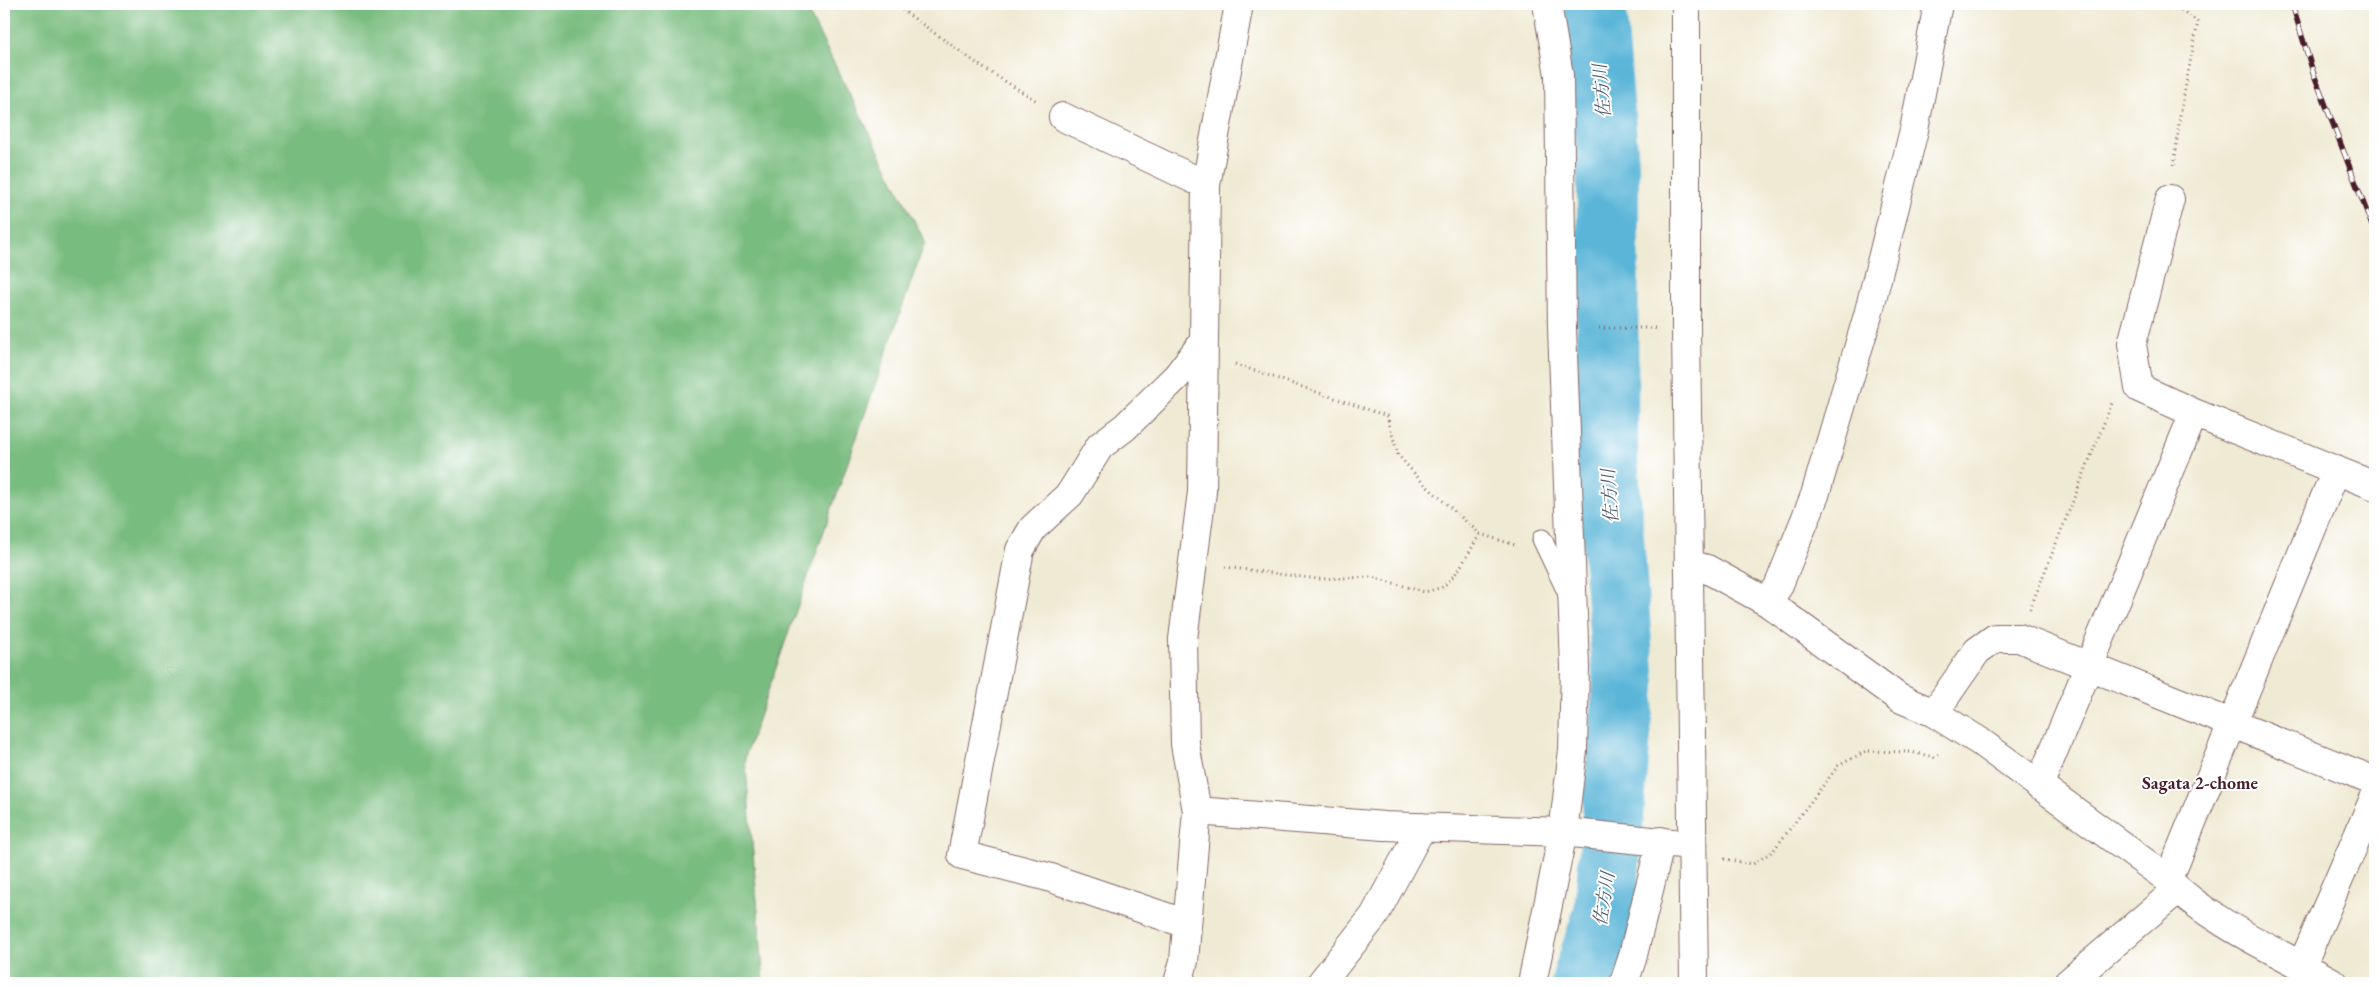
<svg xmlns="http://www.w3.org/2000/svg" width="2379" height="987" viewBox="0 0 2379 987" font-family="'EB Garamond','Noto Serif JP',serif">
  <style>
    .forest { fill: #79bc7f; stroke: #626e55 }
    .lines { fill: none; stroke-linecap: round; stroke-linejoin: round }
    .river { stroke: #5ab5d8; stroke-width: 62 }
    .service-casing { stroke: #846666; stroke-width: 21 }
    .minor-casing { stroke: #846666; stroke-width: 30 }
    .path { stroke: #846666; stroke-width: 3; stroke-dasharray: 1 4; stroke-linecap: butt }
    .service { stroke: #fff; stroke-width: 19 }
    .minor { stroke: #fff; stroke-width: 28 }
    .rail-casing { stroke: #4a1f2b; stroke-width: 5.5 }
    .rail { stroke: #fff; stroke-width: 4; stroke-dasharray: 11; stroke-linecap: butt }
    .labels { text-anchor: middle; stroke-width: 4; stroke-linejoin: round; paint-order: stroke }
    .water-label { font-size: 18px; font-style: italic; fill: #505b70; stroke: #fff }
    .neighbourhood-label { font-size: 18px; font-weight: bold; fill: #4a1f2b; stroke: #fff }
  </style>
  <rect width="100%" height="100%" fill="#fff"/>
  <filter id="ink" filterUnits="userSpaceOnUse"><feTurbulence type="fractalNoise" baseFrequency=".02" numOctaves="2"/><feDisplacementMap in="SourceGraphic" scale="10" xChannelSelector="R" yChannelSelector="G"/><feConvolveMatrix kernelMatrix="1 2 1 2 8 2 1 2 1" color-interpolation-filters="sRGB"/></filter>
  <filter id="wash" filterUnits="userSpaceOnUse"><feTurbulence type="fractalNoise" baseFrequency=".0096" numOctaves="4" result="noise"/><feDisplacementMap in="SourceGraphic" scale="20" xChannelSelector="R" yChannelSelector="G"/><feGaussianBlur stdDeviation="1.12" result="paint"/><feColorMatrix in="noise" values="0 0 0 0 0 0 0 0 0 0 0 0 0 0 0 0 0 1.4 0 .05"/><feComposite in="paint" operator="in"/></filter>
  <g filter="url(#wash)">
    <rect width="100%" height="100%" fill="#efead3"/>
    <path class="forest" d="M4 4H804L925 242 745 757 764 983H4Z"/>
    <g class="lines">
      <path class="river" d="M1582 983 1605 912 1624 685 1607 458 1608 165 1595 4"/>
    </g>
  </g>
  <g filter="url(#ink)">
    <g class="lines">
      <defs>
        <path id="service" d="M1542 539 1568 594"/>
        <path id="minor" d="M1686 4V328L1694 983
          M1063 117 1206 185
          M2170 199 2132 344 2139 388 2194 413 2375 486
          M1689 564 1707 569 1767 602 1899 698 1934 713 1979 741 2165 877C2211 924 2277 951 2334 983
          M1767 602 1778 587 1815 495 1868 315 1914 130 1938 4
          M1934 713 1977 651 1995 638H2019L2375 781
          M2039 786 2194 413
          M1197 811 1384 826 1563 832 1691 845
          M2165 877 2174 866 2336 470
          M1187 924 1048 877 962 855 1020 550 1033 528 1070 494 1100 446 1125 427 1177 376 1204 341
          M2302 965 2375 796
          M1178 983 1184 961 1197 811 1185 744 1183 639 1202 492 1206 185 1239 4
          M1321 983 1374 916 1422 827
          M1532 983 1563 832 1573 750 1575 667 1562 328 1559 75 1547 4
          M1624 983 1632 959 1661 841
          M2068 983 2177 890"/>
      </defs>
      <use href="#service" class="service-casing"/>
      <use href="#minor" class="minor-casing"/>
      <path class="path" d="M894 4 982 67 1037 101
        M2173 4 2198 22 2180 115 2174 168
        M1594 328H1655
        M1235 364 1387 416 1398 455 1422 482 1480 534 1515 545
        M1225 567 1318 579 1372 577 1425 592 1443 587 1458 571 1480 534
        M2030 609 2112 403
        M1724 859 1753 864 1773 851 1838 766 1866 751 1910 752 1934 757 1938 754
        M1212 982 1220 983"/>
      <use href="#service" class="service"/>
      <use href="#minor" class="minor"/>
      <defs>
        <path id="rail" d="M2292 4 2313 72 2375 233"/>
      </defs>
      <use href="#rail" class="rail-casing"/>
      <use href="#rail" class="rail"/>
    </g>
  </g>
  <g class="labels">
    <g class="water-label">
      <text transform="translate(1602 91) rotate(-95)" y="6">佐方川</text>
      <text transform="translate(1610 496) rotate(-94)" y="6">佐方川</text>
      <text transform="translate(1604 899) rotate(-81)" y="6">佐方川</text>
    </g>
    <g class="neighbourhood-label">
      <text x="2200" y="789">Sagata 2-chome</text>
    </g>
  </g>
  <rect width="2379" height="987" fill="none" stroke="#fff" stroke-width="20"/>
</svg>
